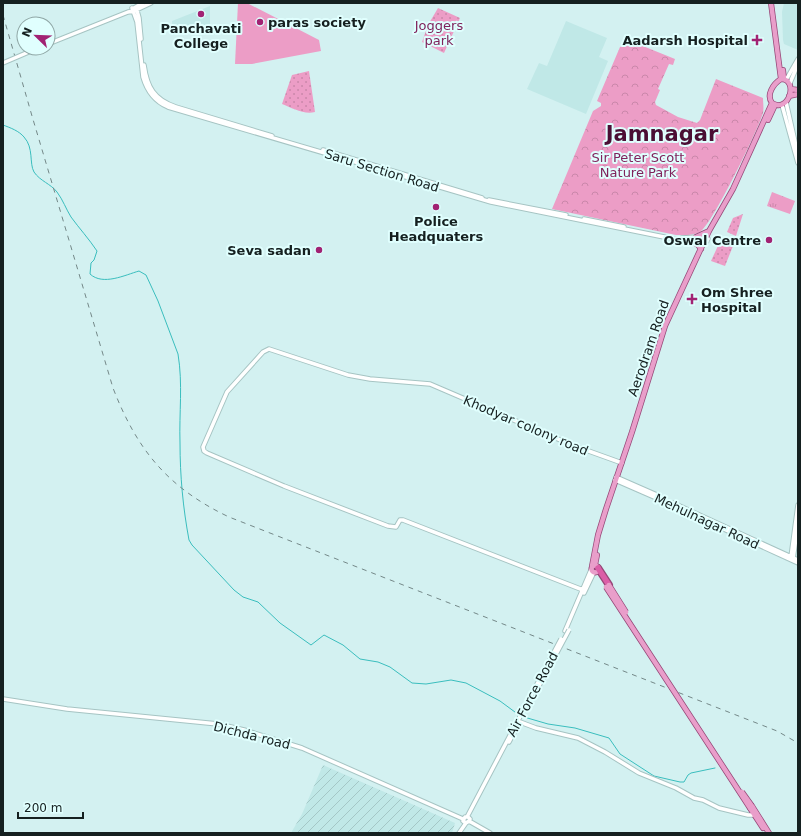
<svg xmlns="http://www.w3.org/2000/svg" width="801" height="836" viewBox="0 0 801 836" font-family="'DejaVu Sans',sans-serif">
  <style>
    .built { fill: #c0e8e7 }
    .industrial { fill: url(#industrial-furrows) }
    .grass { fill: url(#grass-tufts) }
    .forest { fill: url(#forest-crowns) }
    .park { fill: url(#park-dots) }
    .pitch { fill: #ec9dc6 }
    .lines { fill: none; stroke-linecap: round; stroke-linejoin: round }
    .stream { stroke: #3abebe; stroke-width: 1 }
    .secondary-casing { stroke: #a6c4c3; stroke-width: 5.5 }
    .primary-casing { stroke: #964878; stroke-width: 6 }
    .highway-casing { stroke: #964878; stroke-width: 8 }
    .secondary { stroke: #fff; stroke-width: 3.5 }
    .primary { stroke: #e99eca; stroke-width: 4.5 }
    .highway { stroke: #db5ea7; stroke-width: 5.5 }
    .rail { stroke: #748888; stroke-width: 1; stroke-dasharray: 5 5; stroke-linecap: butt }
    .secondary-bridge-casing { stroke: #a6c4c3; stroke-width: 5.5; stroke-linecap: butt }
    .primary-bridge-casing { stroke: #964878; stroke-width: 6; stroke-linecap: butt }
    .secondary-bridge { stroke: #fff; stroke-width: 3.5 }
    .primary-bridge { stroke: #e99eca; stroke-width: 4.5 }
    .poi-dot { fill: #a12273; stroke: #e0fffe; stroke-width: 1.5 }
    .labels { text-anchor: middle; stroke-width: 4; stroke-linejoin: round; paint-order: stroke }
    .poi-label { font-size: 13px; font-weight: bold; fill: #152020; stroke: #e0fffe; text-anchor: end }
    .park-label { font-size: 13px; fill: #80235c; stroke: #e0fffe }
    .street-label { font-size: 13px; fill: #152020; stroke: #e0fffe }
    .town-label { font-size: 21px; font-weight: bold; fill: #4b0e34; stroke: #e0fffe }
  </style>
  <defs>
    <pattern id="industrial-furrows" width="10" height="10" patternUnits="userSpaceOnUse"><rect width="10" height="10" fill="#c0e8e7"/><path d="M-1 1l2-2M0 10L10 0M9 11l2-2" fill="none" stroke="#a4c7c6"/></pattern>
    <pattern id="grass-tufts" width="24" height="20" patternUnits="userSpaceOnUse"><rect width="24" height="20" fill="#ec9dc6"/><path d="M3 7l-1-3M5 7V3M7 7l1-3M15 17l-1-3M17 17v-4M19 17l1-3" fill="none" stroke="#ca87aa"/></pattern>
    <pattern id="forest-crowns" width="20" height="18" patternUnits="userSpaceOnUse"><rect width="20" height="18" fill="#ec9dc6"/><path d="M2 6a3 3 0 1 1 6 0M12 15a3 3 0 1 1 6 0" fill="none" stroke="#ca87aa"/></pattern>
    <pattern id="park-dots" width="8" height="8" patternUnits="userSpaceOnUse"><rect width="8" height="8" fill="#ec9dc6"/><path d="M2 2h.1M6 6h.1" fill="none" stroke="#ca87aa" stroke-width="1.8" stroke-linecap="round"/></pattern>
  </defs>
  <rect width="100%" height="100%" fill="#d3f1f1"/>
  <path class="built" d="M784 3H798V50L784 44 783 40 782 12Z
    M210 6V28L173 35 172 21Z
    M566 21 607 38 599 57 608 61 586 114 527 89 539 63 547 66Z"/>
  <path class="industrial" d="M323 765 455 823 452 833H291L302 814Z"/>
  <path class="grass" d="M772 192 795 201 790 214 767 206Z"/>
  <path class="forest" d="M628 40 675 59 673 65 669 64 658 89 660 90 655 102 656 105 678 117 697 123 700 120 716 79 763 98C763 102 764 108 763 113 758 130 712 225 700 232 693 236 684 235 676 235L552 209 593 111 601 106V103L597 101 620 47 626 45Z"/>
  <path class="park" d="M438 8 460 18 444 53 422 42 428 25Z
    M309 71 315 112C304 115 292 108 282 104L292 75Z
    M743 214 736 236 727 232 733 218Z
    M722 237 735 241 725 266 711 261Z"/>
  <path class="pitch" d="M238 3H247L319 40 321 51 252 64H235Z"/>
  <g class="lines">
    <path class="stream" d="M3 125C11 128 19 131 24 137 34 148 29 163 34 172 40 181 51 184 57 192 63 200 66 209 71 217 79 228 89 239 97 251L94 260 91 263 90 274C103 286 125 275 139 271L146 275 158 301 178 354C183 384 179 413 180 443 180 476 183 508 189 540L192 545 234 590 243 597 258 602 280 623 311 645 324 635 343 645 360 659 378 662 390 667 412 683 426 684 451 680 466 683 500 701 519 715
      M524 717 548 724 575 728 609 738 620 754 654 776 680 782H684L688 775 691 773 715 768"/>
    <defs>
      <path id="secondary" d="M136 7 139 18 141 39
        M132 8 137 22 143 77C147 91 154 101 168 107L491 202 674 239 707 241
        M134 8 143 3
        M48 44 128 12 134 11 151 3
        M144 65C147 87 154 100 176 107L272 136
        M786 80 798 59
        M790 83 798 64
        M786 102 798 155
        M782 105 798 163
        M323 150 482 198
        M489 200 566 215
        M584 219 624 227
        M682 238 699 237 708 239
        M616 477 657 495
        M615 480 654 497 798 563
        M673 503 798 560
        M791 557 798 505
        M793 559 798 524
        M583 590 403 520H400L396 527 388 526 284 486 207 453 204 451 203 447 227 392 263 352 269 349 348 375 370 379 430 384 572 445 622 463
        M584 593 594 572
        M565 631 591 570
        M535 693 546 673
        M3 699 67 709 218 724 244 730 302 748 463 819
        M520 722 536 728 578 738 605 752 639 773 676 788 694 798 703 800 719 808 748 815H754
        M509 742 519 723
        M467 817 544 671
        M469 821 490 833
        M459 833 466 823 469 821 470 819 468 817H465L463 821 466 823"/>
      <path id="primary" d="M771 3 781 79
        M783 70 784 79
        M781 79C799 79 789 114 772 103 766 95 773 84 781 79Z
        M791 89 798 90
        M789 96 798 94
        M768 120 775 105
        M696 237 709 231
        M692 241 698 245 701 249
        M595 565 597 555
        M591.5 569a3.5 3.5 0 1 1 7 0a3.5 3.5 0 1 1-7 0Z
        M592 566 598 535 606 509 632 432 665 326 709 231 733 189 772 103
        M752 806 769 833
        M750 808 763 828"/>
      <path id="highway" d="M598 568 609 585"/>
    </defs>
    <use href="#secondary" class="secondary-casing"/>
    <use href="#primary" class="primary-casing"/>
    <use href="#highway" class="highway-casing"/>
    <use href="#secondary" class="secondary"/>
    <use href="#primary" class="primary"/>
    <use href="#highway" class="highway"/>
    <path class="rail" d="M3 15 32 116 113 388C137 450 168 488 229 517L777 731 798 743"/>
    <defs>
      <path id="secondary-bridge" d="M3 63 38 48
        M544 671 561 639
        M546 673 569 630"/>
      <path id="primary-bridge" d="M609 585 626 612
        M606 587 750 808
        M742 792 752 806"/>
    </defs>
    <use href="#secondary-bridge" class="secondary-bridge-casing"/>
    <use href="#primary-bridge" class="primary-bridge-casing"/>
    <use href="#secondary-bridge" class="secondary-bridge"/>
    <use href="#primary-bridge" class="primary-bridge"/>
  </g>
  <g class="poi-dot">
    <circle cx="201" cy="14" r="4"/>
    <circle cx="260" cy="22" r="4"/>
    <path d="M755 34h4v4h4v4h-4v4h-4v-4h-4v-4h4z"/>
    <circle cx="436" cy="207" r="4"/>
    <circle cx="769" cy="240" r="4"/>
    <circle cx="319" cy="250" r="4"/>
    <path d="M690 293h4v4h4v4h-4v4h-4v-4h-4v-4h4z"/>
  </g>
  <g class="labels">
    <g class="poi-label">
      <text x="268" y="27" text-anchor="start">paras society</text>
      <text x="201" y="33" text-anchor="middle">Panchavati<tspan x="201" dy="15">College</tspan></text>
      <text x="748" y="45">Aadarsh Hospital</text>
      <text x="436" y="226" text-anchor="middle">Police<tspan x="436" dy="15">Headquaters</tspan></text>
      <text x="761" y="245">Oswal Centre</text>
      <text x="311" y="255">Seva sadan</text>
      <text x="701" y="297" text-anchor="start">Om Shree<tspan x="701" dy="15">Hospital</tspan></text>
    </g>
    <g class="park-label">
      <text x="439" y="30">Joggers<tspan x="439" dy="15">park</tspan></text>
      <text x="638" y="162">Sir Peter Scott<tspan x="638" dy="15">Nature Park</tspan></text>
    </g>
    <g class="street-label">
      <text transform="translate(382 170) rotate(17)" y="5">Saru Section Road</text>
      <text transform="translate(648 348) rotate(-71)" y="5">Aerodram Road</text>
      <text transform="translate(526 425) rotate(23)" y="5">Khodyar colony road</text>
      <text transform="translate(707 521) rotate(25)" y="5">Mehulnagar Road</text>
      <text transform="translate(532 694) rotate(-62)" y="5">Air Force Road</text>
      <text transform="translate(252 735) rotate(14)" y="5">Dichda road</text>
    </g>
    <g class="town-label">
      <text x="662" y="141">Jamnagar</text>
    </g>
  </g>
  <rect width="801" height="836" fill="none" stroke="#152020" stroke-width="8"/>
  <g transform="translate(36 36) rotate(293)"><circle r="19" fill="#e0fffe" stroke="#8fa6a5"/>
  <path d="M0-3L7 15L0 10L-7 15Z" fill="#a12273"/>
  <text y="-6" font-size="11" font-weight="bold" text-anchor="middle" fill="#152020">N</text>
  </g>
  <path d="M18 812v6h65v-6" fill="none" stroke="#152020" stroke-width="2"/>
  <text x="24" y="812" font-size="12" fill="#152020" stroke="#e0fffe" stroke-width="3" paint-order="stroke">200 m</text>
</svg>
